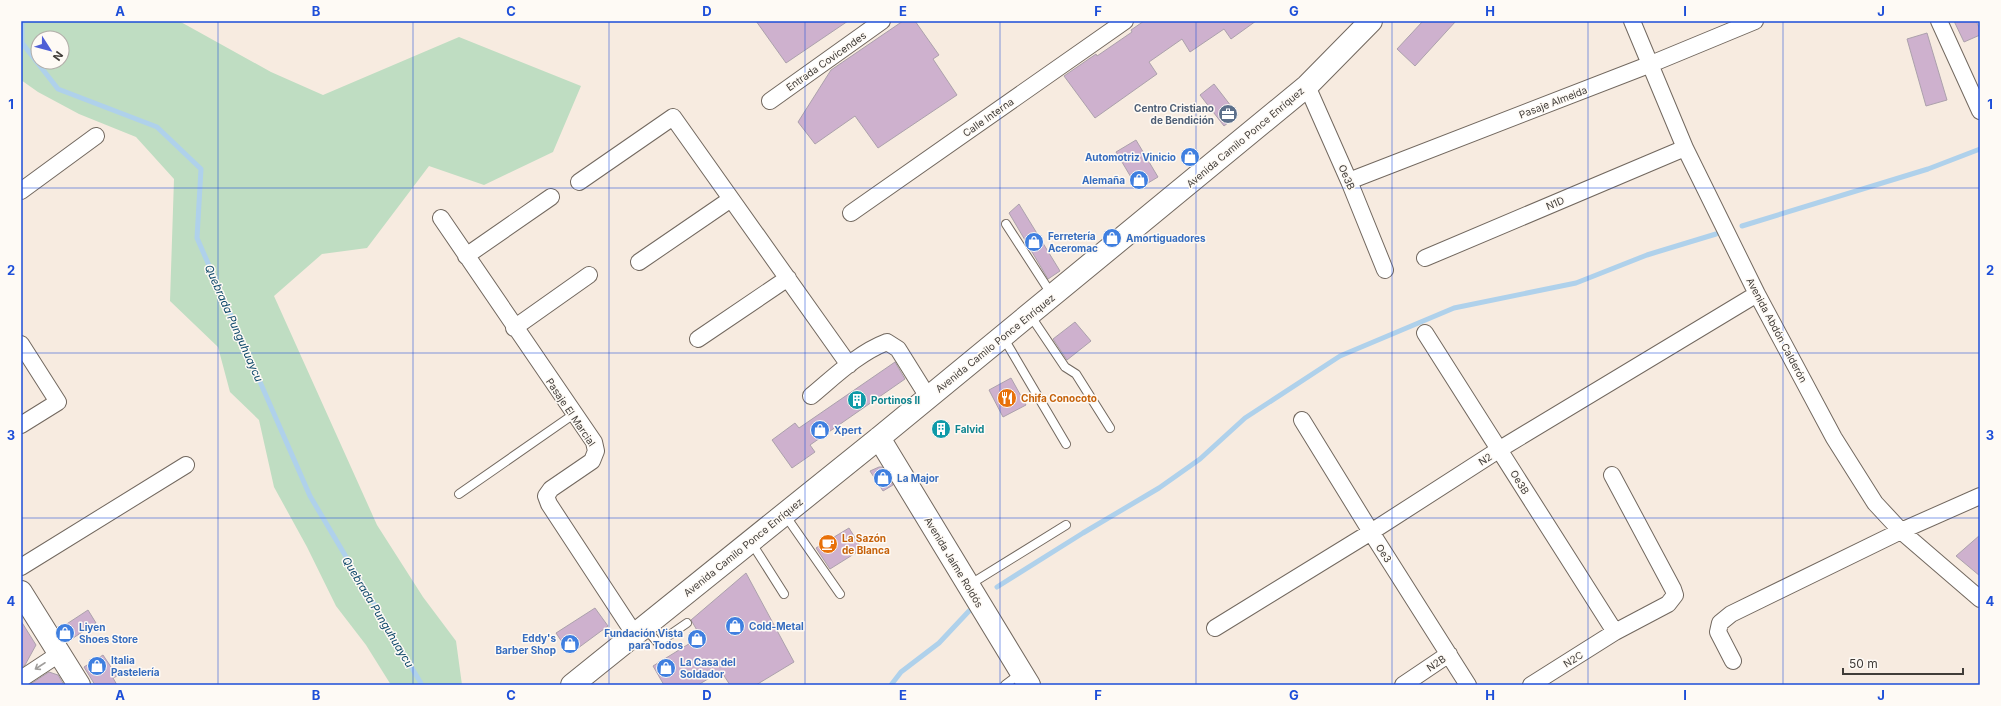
<svg xmlns="http://www.w3.org/2000/svg" width="2001" height="706" viewBox="0 0 2001 706" font-family="Inter,sans-serif">
  <style>
    .green { fill: #bfddc2; fill-rule: evenodd }
    .lines { fill: none; stroke-linecap: round; stroke-linejoin: round }
    .stream { stroke: #afd1eb; stroke-width: 5 }
    .building { fill: #ceb1ce; stroke: #aca1ac }
    .lane-casing { stroke: #72685f; stroke-width: 10 }
    .street-casing { stroke: #72685f; stroke-width: 18 }
    .secondary-casing { stroke: #72685f; stroke-width: 24 }
    .lane { stroke: #fff; stroke-width: 8 }
    .street { stroke: #fff; stroke-width: 16 }
    .secondary { stroke: #fff; stroke-width: 22 }
    .oneway { stroke: #a09e9c }
    .grid { fill: none; stroke: #1d4ed8; stroke-width: 1; stroke-opacity: 0.55 }
    .labels { text-anchor: middle; stroke-width: 3; stroke-linejoin: round; paint-order: stroke }
    .street-label { font-size: 10px; fill: #403c38; stroke: #fefaf5 }
    .service-label { font-size: 10px; font-weight: bold; fill: #4e5e75; stroke: #fefaf5; text-anchor: end }
    .shop-label { font-size: 10px; font-weight: bold; fill: #366cbe; stroke: #fefaf5; text-anchor: start }
    .food-label { font-size: 10px; font-weight: bold; fill: #c56008; stroke: #fefaf5; text-anchor: start }
    .culture-label { font-size: 10px; font-weight: bold; fill: #0d838f; stroke: #fefaf5; text-anchor: start }
    .water-label { font-size: 11px; font-style: italic; fill: #0f496b; stroke: #fefaf5 }
    .neatline { fill: none; stroke: #1d4ed8; stroke-width: 1.5 }
    .grid-label { font-size: 13px; text-anchor: middle; font-weight: bold; fill: #1d4ed8 }
  </style>
  <rect width="100%" height="100%" fill="#f7ebe0"/>
  <path class="green" d="M21 21H179L271 72 323 95 459 37 581 86 553 152 484 185 429 166 367 248 322 254 274 296 377 525 423 597 456 641 462 685H391L366 645 336 606 307 547 274 487 259 420 230 392 218 347 170 301 174 179 136 137 79 114 38 92 21 80ZM38 38H62V62H38Z"/>
  <g class="lines">
    <path class="stream" d="M22 21V43L58 89 157 127 201 169 197 238 310 496 422 685
      M1742 226 1928 169 1980 149
      M997 587 1083 533 1159 488 1200 459 1245 418 1340 356 1454 308 1576 283 1647 255 1716 234
      M891 685 901 672 939 643 969 611"/>
  </g>
  <path class="building" d="M756 21H848L786 63Z
    M903 21H915L939 55 933 59 957 95 878 148 855 116 815 144 798 122 831 70Z
    M1144 21H1256L1231 39 1224 29 1190 52 1182 39 1149 62 1157 74 1095 118 1064 76 1096 54 1097 56 1132 32 1131 30Z
    M1423 21H1456L1415 66 1397 49Z
    M1954 21H1976L1980 29V35L1964 42Z
    M1927 33 1947 100 1926 106 1907 39Z
    M1214 84 1238 115 1224 126 1200 95Z
    M1136 140 1158 177 1138 189 1116 152Z
    M1019 204 1060 271 1048 279 1009 213Z
    M1075 322 1091 341 1067 360 1053 339Z
    M895 362 905 379 810 445 815 452 792 468 772 440 795 423 799 428Z
    M1011 378 1026 405 1003 417 989 390Z
    M879 467H882L893 485 883 491 870 471Z
    M849 528 862 549 830 569 816 548Z
    M1980 535V576L1956 556Z
    M746 573 794 662 756 685H730L721 671 698 685H664L653 666 692 642 689 637 698 632 691 620Z
    M595 608 608 626 570 654 556 633Z
    M88 610 96 623 67 642 59 629Z
    M21 621 36 645 25 665 21 668Z
    M103 655 117 676 113 678 117 685H95L84 667Z
    M49 672 58 675 64 685H29Z"/>
  <g class="lines">
    <defs>
      <path id="lane" d="M1006 224 1052 295
        M1030 315 1065 367 1076 374 1110 428
        M1003 337 1066 444
        M459 494 574 414
        M785 515 840 594
        M751 542 784 594
        M969 585 1066 525
        M645 628 658 643 687 623
        M1005 685 1021 673"/>
      <path id="street" d="M1632 21 1685 148 1757 294 1834 438 1875 503 1901 531 1980 599
        M1939 21 1980 111
        M1307 86 1349 181 1385 270
        M770 101 882 21
        M1349 181 1651 64 1755 21
        M579 182 673 117 849 365
        M21 191 96 136
        M851 213 1125 21
        M441 218 594 442 596 451 592 461 551 489 546 496 549 504 635 635
        M466 256 551 197
        M1425 258 1685 148
        M639 262 731 199
        M514 328 589 275
        M1425 333 1615 632
        M698 339 788 278
        M21 344 58 402 21 425
        M811 396C834 377 858 353 887 342L898 349 928 397
        M1302 420 1371 532 1468 685
        M21 567 186 465
        M1215 628 1371 532 1500 449 1757 294
        M1733 661 1718 632 1720 623 1731 614 1901 531 1980 496
        M21 679 59 654
        M1403 685 1449 654
        M1531 685 1615 632 1668 604 1675 595 1673 589 1612 475"/>
      <path id="secondary" d="M879 438 1029 685
        M21 592 79 685
        M572 685 879 438 1307 86 1371 21"/>
    </defs>
    <use href="#lane" class="lane-casing"/>
    <use href="#street" class="street-casing"/>
    <use href="#secondary" class="secondary-casing"/>
    <use href="#lane" class="lane"/>
    <use href="#street" class="street"/>
    <use href="#secondary" class="secondary"/>
  </g>
  <defs><path id="oneway-shaft" d="M-6 0H5M1.5-3L5.5 0L1.5 3" fill="none" stroke-width="1.6" stroke-linecap="round" stroke-linejoin="round"/></defs>
  <use class="oneway" href="#oneway-shaft" transform="translate(40 666) rotate(147)"/>
  <path class="grid" d="M218 21V685M413 21V685M609 21V685M805 21V685M1000 21V685M1196 21V685M1392 21V685M1588 21V685M1783 21V685M21 188H1980M21 353H1980M21 518H1980"/>
  <defs>
    <symbol id="office-disc" viewBox="-11 -11 22 22"><circle r="9.5" fill="#5c6f8a" stroke="#fefaf5"/><path d="M-6-3h4V-5.5h4V-3h4V5H-6ZM-1-4.5V-3h2v-1.5ZM-6 0V1H6V0Z" fill="#fff"/></symbol>
    <symbol id="shop-disc" viewBox="-11 -11 22 22"><circle r="9.5" fill="#3f7fe0" stroke="#fefaf5"/><path d="M-5-2.5h2.3a2.7 3.5 0 0 1 5.4 0H5L5.5 6h-11ZM-1.5-2.5h3a1.5 2.3 0 0 0-3 0Z" fill="#fff"/></symbol>
    <symbol id="restaurant-disc" viewBox="-11 -11 22 22"><circle r="9.5" fill="#e8710a" stroke="#fefaf5"/><path d="M-5-6h1v4h1v-4h1v4h1v-4h1v5L-1.5 .5V6h-2V.5L-5-1ZM5-6V6H3V1.5H1.5Q1.5-4 5-6Z" fill="#fff"/></symbol>
    <symbol id="building-disc" viewBox="-11 -11 22 22"><circle r="9.5" fill="#0f9aa8" stroke="#fefaf5"/><path d="M-4-6H4V6H1V3H-1V6H-4ZM-2.5-4.3h1.7v1.8h-1.7ZM.8-4.3h1.7v1.8H.8ZM-2.5-1h1.7V.8h-1.7ZM.8-1h1.7V.8H.8Z" fill="#fff"/></symbol>
    <symbol id="cafe-disc" viewBox="-11 -11 22 22"><circle r="9.5" fill="#e8710a" stroke="#fefaf5"/><path d="M-5.5-4.5H6V0H3Q3 3.5 0 3.5H-2.5Q-5.5 3.5-5.5 0ZM3-3.2v2h1.7v-2ZM-6 4.5H4V6H-6Z" fill="#fff"/></symbol>
  </defs>
  <g fill-rule="evenodd">
    <use href="#office-disc" x="1217" y="103" width="22" height="22"/>
    <use href="#shop-disc" x="1179" y="146" width="22" height="22"/>
    <use href="#shop-disc" x="1128" y="169" width="22" height="22"/>
    <use href="#shop-disc" x="1101" y="227" width="22" height="22"/>
    <use href="#shop-disc" x="1023" y="231" width="22" height="22"/>
    <use href="#restaurant-disc" x="996" y="387" width="22" height="22"/>
    <use href="#building-disc" x="846" y="389" width="22" height="22"/>
    <use href="#building-disc" x="930" y="418" width="22" height="22"/>
    <use href="#shop-disc" x="809" y="419" width="22" height="22"/>
    <use href="#shop-disc" x="872" y="467" width="22" height="22"/>
    <use href="#cafe-disc" x="817" y="533" width="22" height="22"/>
    <use href="#shop-disc" x="724" y="615" width="22" height="22"/>
    <use href="#shop-disc" x="54" y="622" width="22" height="22"/>
    <use href="#shop-disc" x="686" y="628" width="22" height="22"/>
    <use href="#shop-disc" x="559" y="633" width="22" height="22"/>
    <use href="#shop-disc" x="86" y="655" width="22" height="22"/>
    <use href="#shop-disc" x="655" y="657" width="22" height="22"/>
  </g>
  <g class="labels">
    <g class="street-label">
      <text transform="translate(826 61) rotate(-35)" y="4">Entrada Covicendes</text>
      <text transform="translate(1553 102) rotate(-21)" y="4">Pasaje Almeida</text>
      <text transform="translate(988 117) rotate(-35)" y="4">Calle Interna</text>
      <text transform="translate(1245 137) rotate(-40)" y="4">Avenida Camilo Ponce Enríquez</text>
      <text transform="translate(1347 177) rotate(67)" y="4">Oe3B</text>
      <text transform="translate(1555 203) rotate(-23)" y="4">N1D</text>
      <text transform="translate(1777 330) rotate(62)" y="4">Avenida Abdón Calderón</text>
      <text transform="translate(995 343) rotate(-39)" y="4">Avenida Camilo Ponce Enríquez</text>
      <text transform="translate(571 412) rotate(56)" y="4">Pasaje El Marcial</text>
      <text transform="translate(1485 459) rotate(-33)" y="4">N2</text>
      <text transform="translate(1520 482) rotate(58)" y="4">Oe3B</text>
      <text transform="translate(743 547) rotate(-39)" y="4">Avenida Camilo Ponce Enríquez</text>
      <text transform="translate(1384 553) rotate(57)" y="4">Oe3</text>
      <text transform="translate(954 562) rotate(59)" y="4">Avenida Jaime Roldós</text>
      <text transform="translate(1573 659) rotate(-32)" y="4">N2C</text>
      <text transform="translate(1436 663) rotate(-34)" y="4">N2B</text>
    </g>
    <g class="service-label">
      <text x="1214" y="112">Centro Cristiano<tspan x="1214" dy="12">de Bendición</tspan></text>
    </g>
    <g class="shop-label">
      <text x="1176" y="161" text-anchor="end">Automotriz Vinicio</text>
      <text x="1125" y="184" text-anchor="end">Alemaña</text>
      <text x="1048" y="240">Ferretería<tspan x="1048" dy="12">Aceromac</tspan></text>
      <text x="1126" y="242">Amortiguadores</text>
      <text x="834" y="434">Xpert</text>
      <text x="897" y="482">La Major</text>
      <text x="749" y="630">Cold-Metal</text>
      <text x="79" y="631">Liyen<tspan x="79" dy="12">Shoes Store</tspan></text>
      <text x="683" y="637" text-anchor="end">Fundación Vista<tspan x="683" dy="12">para Todos</tspan></text>
      <text x="556" y="642" text-anchor="end">Eddy's<tspan x="556" dy="12">Barber Shop</tspan></text>
      <text x="111" y="664">Italia<tspan x="111" dy="12">Pastelería</tspan></text>
      <text x="680" y="666">La Casa del<tspan x="680" dy="12">Soldador</tspan></text>
    </g>
    <g class="food-label">
      <text x="1021" y="402">Chifa Conocoto</text>
      <text x="842" y="542">La Sazón<tspan x="842" dy="12">de Blanca</tspan></text>
    </g>
    <g class="culture-label">
      <text x="871" y="404">Portinos II</text>
      <text x="955" y="433">Falvid</text>
    </g>
    <g class="water-label">
      <text transform="translate(234 323) rotate(66)" y="4">Quebrada Punguhuaycu</text>
      <text transform="translate(378 612) rotate(59)" y="4">Quebrada Punguhuaycu</text>
    </g>
  </g>
  <rect width="2001" height="706" fill="none" stroke="#fefaf5" stroke-width="44"/>
  <g transform="translate(50 50) rotate(126)"><circle r="19" fill="#fefaf5" stroke="#b2aea9"/>
  <path d="M0-3L7 15L0 10L-7 15Z" fill="#4f60d6"/>
  <text y="-6" font-size="11" font-weight="bold" text-anchor="middle" fill="#403c38">N</text>
  </g>
  <path d="M1843 668v6h120v-6" fill="none" stroke="#403c38" stroke-width="2"/>
  <text x="1849" y="668" font-size="12" fill="#403c38" stroke="#fefaf5" stroke-width="3" paint-order="stroke">50 m</text>
  <rect x="22" y="22" width="1957" height="662" class="neatline"/>
  <g class="grid-label">
    <text x="120" y="16">A</text>
    <text x="316" y="16">B</text>
    <text x="511" y="16">C</text>
    <text x="707" y="16">D</text>
    <text x="903" y="16">E</text>
    <text x="1098" y="16">F</text>
    <text x="1294" y="16">G</text>
    <text x="1490" y="16">H</text>
    <text x="1685" y="16">I</text>
    <text x="1881" y="16">J</text>
    <text x="11" y="109">1</text>
    <text x="1990" y="109">1</text>
    <text x="11" y="275">2</text>
    <text x="1990" y="275">2</text>
    <text x="11" y="440">3</text>
    <text x="1990" y="440">3</text>
    <text x="11" y="606">4</text>
    <text x="1990" y="606">4</text>
    <text x="120" y="700">A</text>
    <text x="316" y="700">B</text>
    <text x="511" y="700">C</text>
    <text x="707" y="700">D</text>
    <text x="903" y="700">E</text>
    <text x="1098" y="700">F</text>
    <text x="1294" y="700">G</text>
    <text x="1490" y="700">H</text>
    <text x="1685" y="700">I</text>
    <text x="1881" y="700">J</text>
  </g>
</svg>
